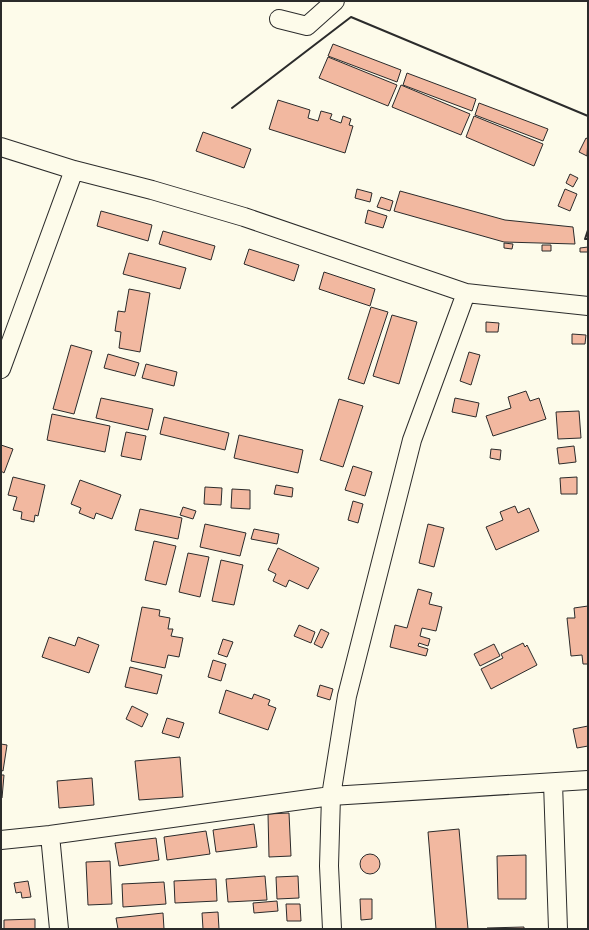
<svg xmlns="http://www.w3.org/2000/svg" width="589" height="930" viewBox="0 0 589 930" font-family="'Space Grotesk',sans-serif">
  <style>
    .building { fill: #f2b8a0; stroke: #2b2b2b }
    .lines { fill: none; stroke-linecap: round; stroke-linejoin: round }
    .minor-casing { stroke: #2b2b2b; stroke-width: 20 }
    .minor { stroke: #fdfbea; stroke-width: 18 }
    .wall { stroke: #2b2b2b; stroke-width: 2 }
  </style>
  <rect width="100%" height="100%" fill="#fdfbea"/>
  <path class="building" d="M333 44 401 70 397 82 328 56Z
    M328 57 397 85 388 106 319 78Z
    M407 73 476 99 472 111 403 85Z
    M401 85 470 114 461 135 392 107Z
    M278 100 310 110 308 118 318 121 321 111 332 114 330 119 341 123 343 116 351 119 349 125 353 126 345 153 269 129Z
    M479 103 548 129 543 141 475 115Z
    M474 116 543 144 534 166 466 137Z
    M203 132 251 149 244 168 196 151Z
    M586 138 588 139 587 156 579 152Z
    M570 174 578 178 573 187 566 183Z
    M357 189 372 193 370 202 355 198Z
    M565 189 577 194 570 211 558 206Z
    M400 191 505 220 573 227 575 244 504 242 394 211Z
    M381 197 393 201 390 211 377 207Z
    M368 210 387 216 383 228 365 223Z
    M101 211 152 225 148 241 97 226Z
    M163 231 215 246 211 260 159 244Z
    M504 243 513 244 512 249 504 248Z
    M542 245H551V251H542Z
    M588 247V252H580V248Z
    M249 249 299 265 294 281 244 264Z
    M129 253 186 268 180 289 123 274Z
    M324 272 375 289 370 306 319 289Z
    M129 289 150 293 140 352 119 348 121 332 115 331 118 311 125 312Z
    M371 307 388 312 364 384 348 379Z
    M392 315 417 322 399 384 373 376Z
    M486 322 499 323 498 332H486Z
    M572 334 586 335 585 344H572Z
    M71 345 92 351 74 414 53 409Z
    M469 352 480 355 471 385 460 381Z
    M108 354 139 363 135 376 104 368Z
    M146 364 177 372 174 386 142 378Z
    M526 391 530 401 539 398 546 419 493 436 486 416 511 408 508 397Z
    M101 398 153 409 148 430 96 418Z
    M455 398 479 403 476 417 452 412Z
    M339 399 363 406 343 467 320 460Z
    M579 411 581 438 558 439 556 412Z
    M52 414 110 426 105 452 47 440Z
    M164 417 229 433 225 450 160 434Z
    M126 432 146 436 141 460 121 456Z
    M239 435 303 450 298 473 234 458Z
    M1 445 13 449 4 473 1 471Z
    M574 446 576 462 559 464 557 448Z
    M491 449 501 450 500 460 490 458Z
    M353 466 372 472 365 496 345 490Z
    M13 477 45 485 38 516 35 515 34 522 21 519 22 512 13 510 17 497 8 495Z
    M577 477V494H561L560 478Z
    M80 480 121 495 112 519 96 513 94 519 79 513 81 508 71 504Z
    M276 485 293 488 292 497 274 494Z
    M205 487 222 488 221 505 204 504Z
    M232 489 250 490V509L231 508Z
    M353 501 363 504 358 523 348 520Z
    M515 506 518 513 529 508 539 531 496 550 486 527 503 520 500 512Z
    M183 507 196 511 193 519 180 515Z
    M140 509 182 518 178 539 135 530Z
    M205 524 246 533 240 556 200 547Z
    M428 524 444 528 434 567 419 563Z
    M254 529 279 534 277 544 251 539Z
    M154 541 176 546 166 585 145 580Z
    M278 548 319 568 308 589 289 580 286 587 273 581 276 574 268 570Z
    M188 553 209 557 200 597 179 592Z
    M221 560 243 565 234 605 212 601Z
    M418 589 432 593 429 604 442 607 436 631 422 628 420 636 430 639 428 646 419 643 418 646 428 649 426 656 390 647 395 625 407 628Z
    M588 606V664H583L582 655 571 656 567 618H575L574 608Z
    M142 607 160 610 159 616 170 618 168 629H173L171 636 183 638 179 657 168 655 165 668 131 661Z
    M299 625 315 632 311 643 294 636Z
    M321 629 329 633 322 648 314 644Z
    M49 637 75 646 78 637 99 645 89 673 42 657Z
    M223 639 233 642 227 657 218 654Z
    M523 643 525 647 527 645 537 665 491 689 481 669 503 658 501 654Z
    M494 644 500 656 480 666 474 654Z
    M213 660 226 664 221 681 208 677Z
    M130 667 162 675 157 694 125 687Z
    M320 685 333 689 330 700 317 696Z
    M226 690 252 699 254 694 270 700 268 705 276 708 268 730 219 713Z
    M132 706 148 714 142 727 126 719Z
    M167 718 184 723 179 738 162 733Z
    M588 726V746L577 748 573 729Z
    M1 744 7 745 3 771 1 770Z
    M180 757 183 797 139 800 135 761Z
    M1 775H4L2 798H1Z
    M92 778 94 805 59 808 57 781Z
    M289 813 291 856 269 857 268 814Z
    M254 824 257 847 216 852 213 830Z
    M459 829 468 929H436L428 832Z
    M206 831 210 854 167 860 164 837Z
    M156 838 159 860 119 866 115 843Z
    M360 864a10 10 0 1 1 20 0a10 10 0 1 1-20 0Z
    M526 855V899H498L497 856Z
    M110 861 112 904 88 905 86 862Z
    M265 876 267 900 228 902 226 879Z
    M298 876 299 898 277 899 276 877Z
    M216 879 217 901 175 903 174 881Z
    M28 881 31 897 22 898 21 892 16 893 14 883Z
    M164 882 166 904 123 907 122 884Z
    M360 899H372V919L361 920Z
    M277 901 278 911 254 913 253 903Z
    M286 904H300L301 921H287Z
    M218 912 219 929H203L202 913Z
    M163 913 164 929H118L116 918Z
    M35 919V929H4V920Z
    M524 927V929H487V928Z"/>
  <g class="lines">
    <defs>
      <path id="minor" d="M279 19 307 26 335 1
        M1 147 74 170 152 190 244 217 466 293 588 306
        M1 369 74 170
        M553 783 558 929
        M50 835 59 929
        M1 840 50 835 331 796 588 780
        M332 929 329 866 331 796 347 696 412 440 466 293"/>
    </defs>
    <use href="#minor" class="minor-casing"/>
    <use href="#minor" class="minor"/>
    <path class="wall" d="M232 108 351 17 588 116
      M588 230 585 239H588"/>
  </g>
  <rect width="589" height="930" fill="none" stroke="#2b2b2b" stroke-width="4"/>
</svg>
